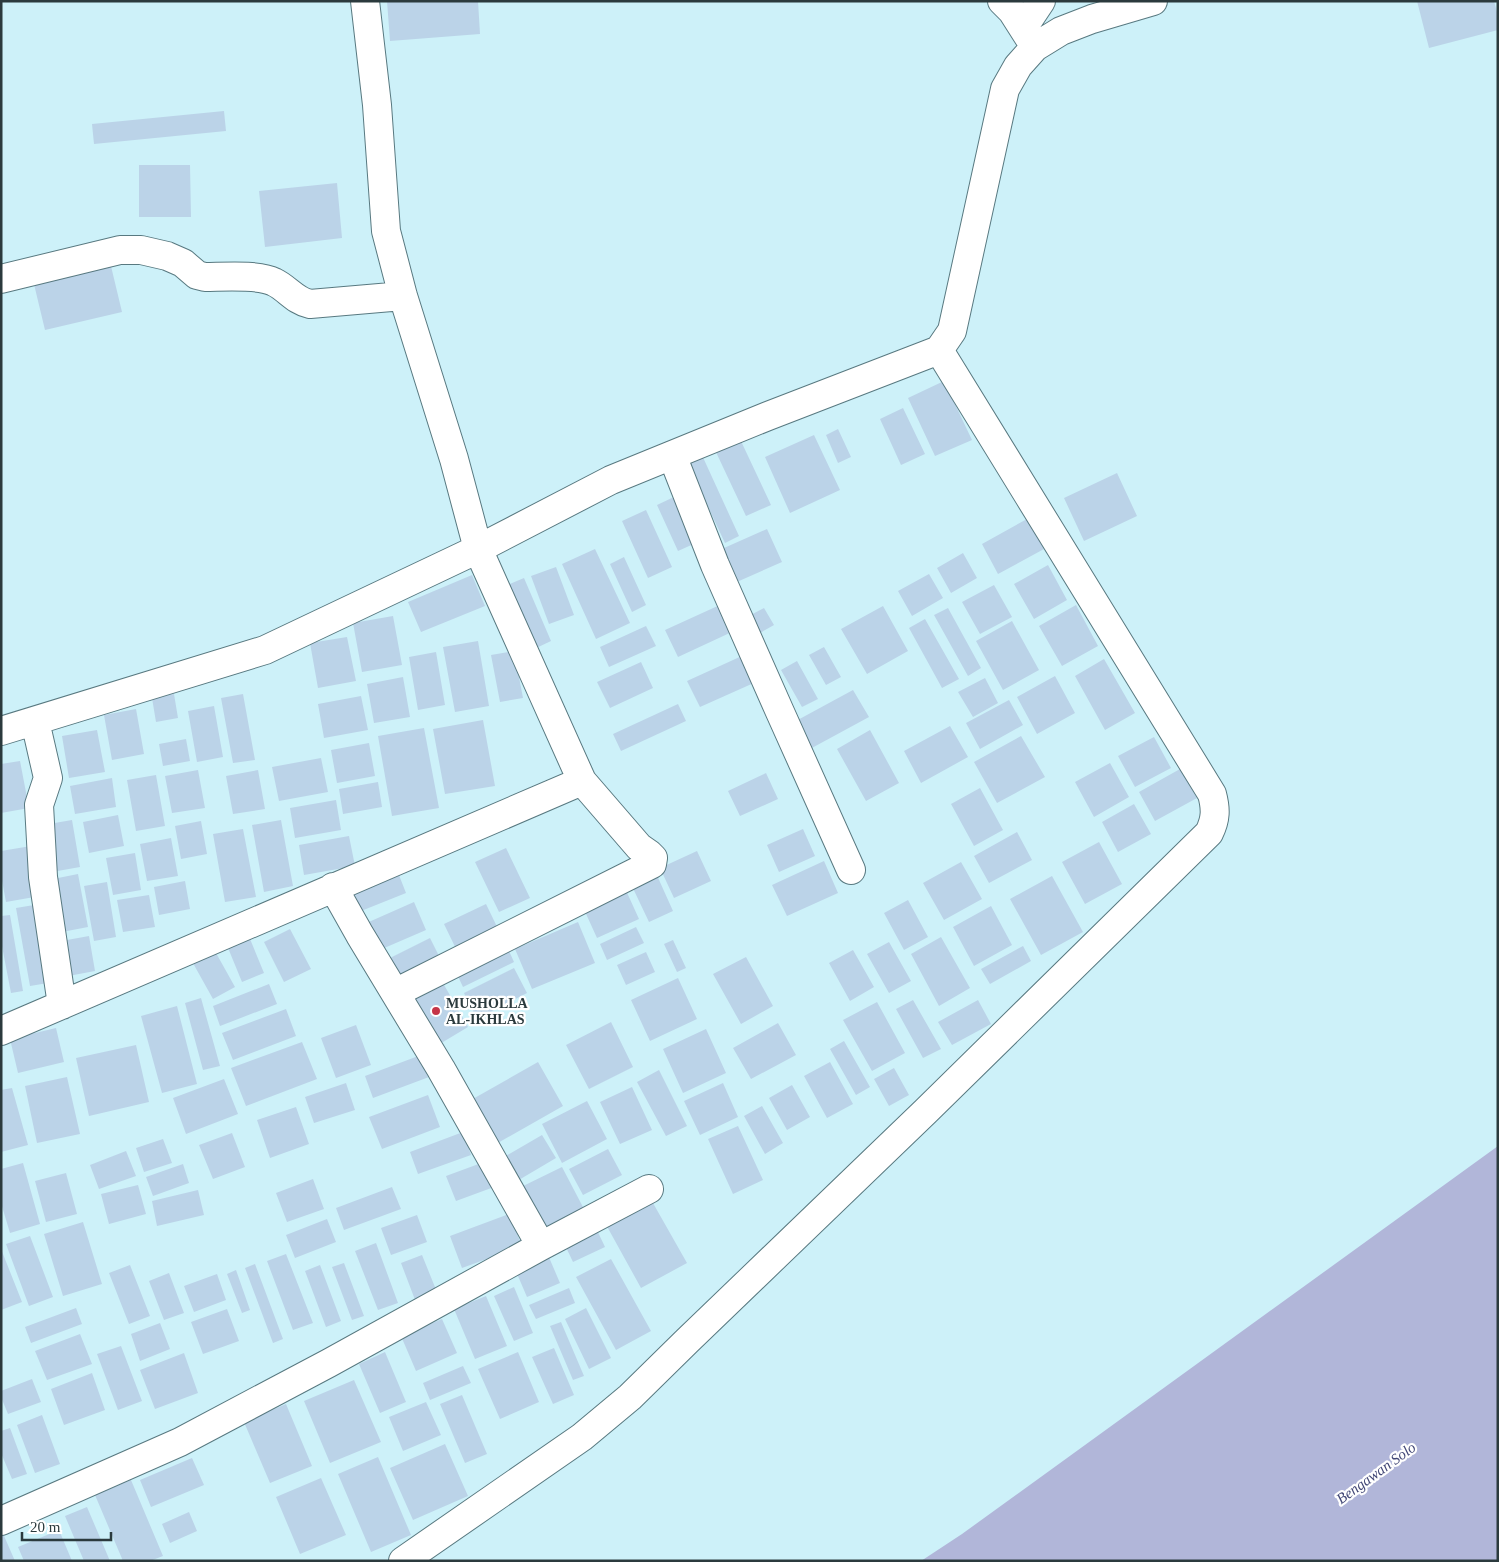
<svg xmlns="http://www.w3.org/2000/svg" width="1499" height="1562" viewBox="0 0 1499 1562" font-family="Georgia,serif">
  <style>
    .water { fill: #b1b6d9 }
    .building { fill: #bbd3e8 }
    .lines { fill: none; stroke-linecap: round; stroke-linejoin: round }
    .minor-casing { stroke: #587980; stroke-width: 30 }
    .minor { stroke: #fff; stroke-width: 28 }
    .poi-dot { fill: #c53447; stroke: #fff; stroke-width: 2 }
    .labels { text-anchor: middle; stroke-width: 4.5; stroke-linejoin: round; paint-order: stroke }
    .poi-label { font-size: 14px; font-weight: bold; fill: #2b3a3d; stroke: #fff; text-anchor: start }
    .water-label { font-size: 15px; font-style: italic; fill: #424776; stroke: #fff }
  </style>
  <rect width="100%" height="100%" fill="#cdf1f9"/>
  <path class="water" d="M1498 1146V1561H921L962 1534Z"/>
  <path class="building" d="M387 1H478L480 34 390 41Z
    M1417 1H1494L1498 16V30L1429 48Z
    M224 111 226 131 94 144 92 124Z
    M139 165H190L191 217H139Z
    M337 183 342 238 265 247 259 191Z
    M110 262 122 312 45 330 33 280Z
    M944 381 972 440 935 456 908 398Z
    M903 408 925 454 901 465 880 419Z
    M838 429 851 457 838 463 826 435Z
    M814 435 840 490 790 513 765 457Z
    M740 439 771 505 746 516 715 450Z
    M701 453 739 536 725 543 686 460Z
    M1117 473 1137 516 1084 541 1064 498Z
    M676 496 698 542 678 551 657 505Z
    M646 510 672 567 648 578 622 521Z
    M1027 519 1044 549 998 574 982 544Z
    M767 529 782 562 730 585 715 552Z
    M595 549 630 623 596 639 562 564Z
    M963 553 977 578 951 593 937 568Z
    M624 557 646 605 632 612 610 564Z
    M1048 565 1067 600 1034 619 1014 584Z
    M556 567 574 615 549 624 531 576Z
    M929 574 943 598 912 616 898 591Z
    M472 575 485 606 421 632 408 602Z
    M524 578 551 641 530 651 503 587Z
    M994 585 1012 617 980 634 962 602Z
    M722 604 734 631 678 657 665 630Z
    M1076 605 1098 646 1062 666 1039 626Z
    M883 606 908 651 867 674 841 629Z
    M764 608 774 625 753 637 743 619Z
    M948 608 981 668 968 676 934 615Z
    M393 616 402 665 362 672 353 623Z
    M925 619 959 679 942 688 909 628Z
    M1012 621 1039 670 1003 690 976 641Z
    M646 626 656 646 609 667 600 647Z
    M347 637 356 681 318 688 310 643Z
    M478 641 489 706 455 712 443 647Z
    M824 647 841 677 826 685 809 655Z
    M514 651 523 698 500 702 491 655Z
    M436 652 445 705 418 710 409 657Z
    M744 655 756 682 700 707 687 681Z
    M1104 659 1135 713 1105 730 1075 676Z
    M797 661 818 699 802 707 781 670Z
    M641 662 653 688 610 708 597 682Z
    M1055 676 1075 713 1037 734 1017 697Z
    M403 677 410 717 374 723 367 684Z
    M985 678 998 703 973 717 958 692Z
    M853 690 869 717 810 749 794 722Z
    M174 694 178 718 156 722 152 698Z
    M243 694 255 760 233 763 221 698Z
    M361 696 368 730 324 738 318 704Z
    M1009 700 1023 725 980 749 966 723Z
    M678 704 686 721 621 751 613 734Z
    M214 706 223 757 197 762 188 711Z
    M136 709 144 754 112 760 104 715Z
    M483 720 495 786 445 794 433 729Z
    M950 726 968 757 921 783 904 751Z
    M424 728 439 808 392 816 378 736Z
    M97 730 105 772 69 778 62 736Z
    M870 730 899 783 866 801 837 749Z
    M1021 736 1045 777 997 803 974 762Z
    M1154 737 1171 768 1135 787 1118 756Z
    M186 739 190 761 163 766 159 744Z
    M369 743 375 776 337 783 331 750Z
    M321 758 328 792 279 801 272 767Z
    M20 761 29 808 1 813V764Z
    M1110 763 1129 797 1094 817 1075 782Z
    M1180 769 1197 798 1155 821 1139 792Z
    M198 770 205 808 172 813 165 776Z
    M258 770 265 809 233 814 226 776Z
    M766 773 778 799 740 816 728 791Z
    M156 775 165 826 136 831 127 780Z
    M112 778 116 807 75 814 70 786Z
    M378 782 382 807 343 814 339 789Z
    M980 788 1003 830 974 846 951 804Z
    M336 800 341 830 295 838 290 808Z
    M1134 804 1151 834 1118 852 1102 822Z
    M118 815 124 846 89 853 83 822Z
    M72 820 80 867 52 872 43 825Z
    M281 820 293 886 264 892 252 825Z
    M201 821 207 854 181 859 175 826Z
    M243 829 256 897 225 902 213 834Z
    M803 829 815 856 779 872 767 845Z
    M1017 832 1032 860 989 883 974 856Z
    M349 836 355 866 304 875 299 845Z
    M171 838 178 876 147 881 140 844Z
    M1099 842 1122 884 1085 904 1062 862Z
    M31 846 40 896 6 902 1 875V851Z
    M506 848 530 898 499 912 475 862Z
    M697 851 711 881 674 898 660 868Z
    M135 853 141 890 113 895 106 858Z
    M824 861 838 893 787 916 772 885Z
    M961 862 982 899 944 920 923 883Z
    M397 870 406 893 356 913 347 890Z
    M655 871 673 911 649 922 630 882Z
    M78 874 88 927 62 932 53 879Z
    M1052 876 1083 932 1041 955 1010 899Z
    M185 881 190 909 159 915 154 887Z
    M107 882 116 937 94 941 84 886Z
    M624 886 639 919 597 938 582 905Z
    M149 895 155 927 123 932 117 900Z
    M908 900 928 937 904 950 884 913Z
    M414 902 426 930 375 952 362 925Z
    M486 904 501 935 459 955 444 924Z
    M34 905 48 983 30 986 16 908Z
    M991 906 1012 945 974 966 953 927Z
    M10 915 23 991 11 993 1 941V916Z
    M578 922 595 963 532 989 515 949Z
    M636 927 644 943 607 960 600 944Z
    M290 929 311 969 284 982 264 942Z
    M248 934 264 973 242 982 226 943Z
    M89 936 95 971 63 977 56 942Z
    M941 937 970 988 939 1006 911 954Z
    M430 938 442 962 397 985 384 961Z
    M673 940 686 968 677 972 664 944Z
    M505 942 514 962 463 987 454 968Z
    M889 942 911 981 889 993 867 954Z
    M211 944 235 987 213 999 189 956Z
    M1023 946 1031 961 990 984 981 969Z
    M853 950 874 987 850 1001 829 963Z
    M646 952 655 972 626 985 617 965Z
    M746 957 773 1006 741 1024 713 974Z
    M514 968 527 993 477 1019 464 993Z
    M439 976 468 1027 433 1048 403 996Z
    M678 978 697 1019 650 1041 631 1000Z
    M269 984 277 1004 220 1026 213 1006Z
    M201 998 220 1066 203 1070 185 1003Z
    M913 1000 941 1049 923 1058 896 1009Z
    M978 1000 991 1024 952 1045 938 1022Z
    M877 1002 905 1053 872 1071 843 1020Z
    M177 1006 197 1084 162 1093 141 1016Z
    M286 1009 296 1036 233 1060 222 1033Z
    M611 1022 633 1067 589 1089 566 1045Z
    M778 1023 796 1055 751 1079 733 1048Z
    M356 1025 371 1065 336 1078 321 1038Z
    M56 1028 64 1062 18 1073 10 1039Z
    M706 1029 726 1073 683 1093 663 1049Z
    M844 1041 870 1087 856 1095 830 1049Z
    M302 1042 317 1079 246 1106 231 1068Z
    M136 1045 149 1102 89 1116 76 1058Z
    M421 1055 429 1077 373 1098 365 1076Z
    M538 1062 563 1106 496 1144 471 1100Z
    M830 1062 853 1104 827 1118 804 1076Z
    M894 1068 909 1095 889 1106 874 1079Z
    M659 1070 687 1126 666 1136 637 1082Z
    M67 1077 80 1134 37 1143 25 1086Z
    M224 1079 238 1114 186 1134 173 1098Z
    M346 1083 355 1110 314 1123 305 1097Z
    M723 1083 738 1117 700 1135 684 1101Z
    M792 1085 810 1117 787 1130 769 1098Z
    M632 1087 652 1130 620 1144 600 1102Z
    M12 1088 28 1145 1 1152V1090Z
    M428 1095 440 1127 382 1149 369 1117Z
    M587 1101 607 1139 562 1163 542 1124Z
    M762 1106 783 1143 765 1154 744 1116Z
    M296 1107 309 1144 270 1158 257 1120Z
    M738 1126 763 1180 733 1194 708 1139Z
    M463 1132 471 1155 418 1174 410 1152Z
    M232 1133 245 1167 213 1179 199 1145Z
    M542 1135 556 1158 512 1184 499 1160Z
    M163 1139 172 1163 144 1172 136 1148Z
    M608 1149 622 1175 583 1195 569 1169Z
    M126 1151 136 1176 99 1189 90 1165Z
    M484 1162 494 1187 456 1201 446 1176Z
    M23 1163 40 1224 10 1233 1 1203V1169Z
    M183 1164 189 1183 153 1196 146 1177Z
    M562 1167 584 1209 541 1230 519 1188Z
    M66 1173 77 1214 46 1222 35 1181Z
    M313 1179 324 1209 287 1222 276 1193Z
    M138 1185 146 1214 109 1224 101 1194Z
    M392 1187 401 1209 344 1230 336 1208Z
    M198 1190 204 1215 157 1226 152 1201Z
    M649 1196 687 1263 641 1288 604 1221Z
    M509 1214 522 1246 462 1268 450 1236Z
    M417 1215 427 1242 391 1255 381 1228Z
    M327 1219 336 1242 295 1258 286 1235Z
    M83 1222 102 1284 63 1296 44 1234Z
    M595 1226 605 1247 573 1262 563 1241Z
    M30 1236 53 1297 29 1306 6 1244Z
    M376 1243 398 1303 378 1310 355 1251Z
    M1 1249 22 1302 1 1310Z
    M286 1254 313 1323 293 1330 267 1261Z
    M422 1255 439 1297 417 1305 401 1263Z
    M548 1255 560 1283 527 1297 515 1269Z
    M611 1259 651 1331 616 1350 576 1277Z
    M344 1263 364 1316 352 1320 332 1267Z
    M255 1264 283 1339 273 1343 245 1268Z
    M130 1265 150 1316 129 1324 109 1273Z
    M320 1265 341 1321 326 1327 305 1271Z
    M236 1270 250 1310 242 1313 227 1274Z
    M169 1273 184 1313 164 1320 149 1281Z
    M217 1274 226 1300 194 1312 184 1286Z
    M514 1287 533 1333 514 1341 494 1296Z
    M569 1288 575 1303 536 1319 529 1305Z
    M486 1296 507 1346 475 1359 454 1309Z
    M76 1308 82 1324 31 1343 25 1327Z
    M586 1308 611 1358 589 1369 565 1319Z
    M227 1309 239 1341 203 1354 191 1322Z
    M442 1319 457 1353 416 1371 401 1336Z
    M561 1322 584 1376 573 1380 550 1326Z
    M160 1323 170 1349 140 1361 131 1334Z
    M80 1334 92 1364 47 1380 35 1351Z
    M121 1346 142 1401 118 1410 97 1354Z
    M554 1348 574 1395 553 1404 532 1357Z
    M385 1352 406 1402 380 1413 359 1364Z
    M518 1352 539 1402 500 1419 478 1369Z
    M184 1353 198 1393 155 1409 140 1370Z
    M463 1366 471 1383 430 1400 423 1383Z
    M92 1373 105 1410 64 1425 51 1389Z
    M32 1379 41 1402 8 1414 1 1397V1391Z
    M354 1380 381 1442 330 1463 304 1401Z
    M462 1395 487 1454 465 1463 440 1404Z
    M426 1402 441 1435 403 1451 389 1417Z
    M286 1404 312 1466 270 1483 244 1422Z
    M42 1415 60 1464 35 1473 17 1425Z
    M10 1428 27 1474 12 1479 1 1453V1431Z
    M445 1444 468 1496 413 1520 390 1468Z
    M378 1457 411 1535 371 1552 338 1474Z
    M192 1458 204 1485 151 1507 140 1480Z
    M321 1478 346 1535 300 1554 276 1497Z
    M131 1480 163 1556 150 1561H123L95 1495Z
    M87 1507 110 1561H84L65 1516Z
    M189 1512 197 1531 170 1543 162 1524Z
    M1 1529 15 1561H1Z
    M59 1530 72 1561H24L18 1547Z"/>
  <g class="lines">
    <defs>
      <path id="minor" d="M1002 1 1012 11 1035 47
        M1023 28 1041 1
        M1 279 120 250H141L167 256 183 263 197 275 205 277C222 277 259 274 274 282 287 288 295 301 310 304L403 296
        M672 455 715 565 780 712 851 870
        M35 721 48 778 39 805 43 877 62 1005
        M1 731 265 650 478 549 611 480 768 416 939 350 952 331 1005 89 1018 66 1035 47 1061 31 1092 19 1153 1
        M333 887 360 935 441 1069 541 1246
        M395 993 652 864 653 858 649 854 639 847 582 781
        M1 1031 582 781 478 549 454 459 403 296 386 231 377 105 365 1
        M1 1521 180 1442 329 1363 541 1246 649 1189
        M403 1561 582 1437 630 1397 687 1341 926 1111 1209 833C1216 819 1216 809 1212 794L939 350"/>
    </defs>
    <use href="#minor" class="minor-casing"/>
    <use href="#minor" class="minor"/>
  </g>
  <circle class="poi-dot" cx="436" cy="1011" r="5"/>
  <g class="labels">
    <g class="poi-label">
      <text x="446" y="1008">MUSHOLLA<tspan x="446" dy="16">AL-IKHLAS</tspan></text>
    </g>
    <g class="water-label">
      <text transform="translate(1376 1473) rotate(-36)" y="5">Bengawan Solo</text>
    </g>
  </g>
  <rect width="1499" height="1562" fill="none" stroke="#2b3a3d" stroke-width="5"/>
  <path d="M22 1532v8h89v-8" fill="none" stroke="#2b3a3d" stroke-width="2.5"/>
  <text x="30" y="1532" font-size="15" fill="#2b3a3d" stroke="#ffffff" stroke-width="4" paint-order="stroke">20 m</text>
</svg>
